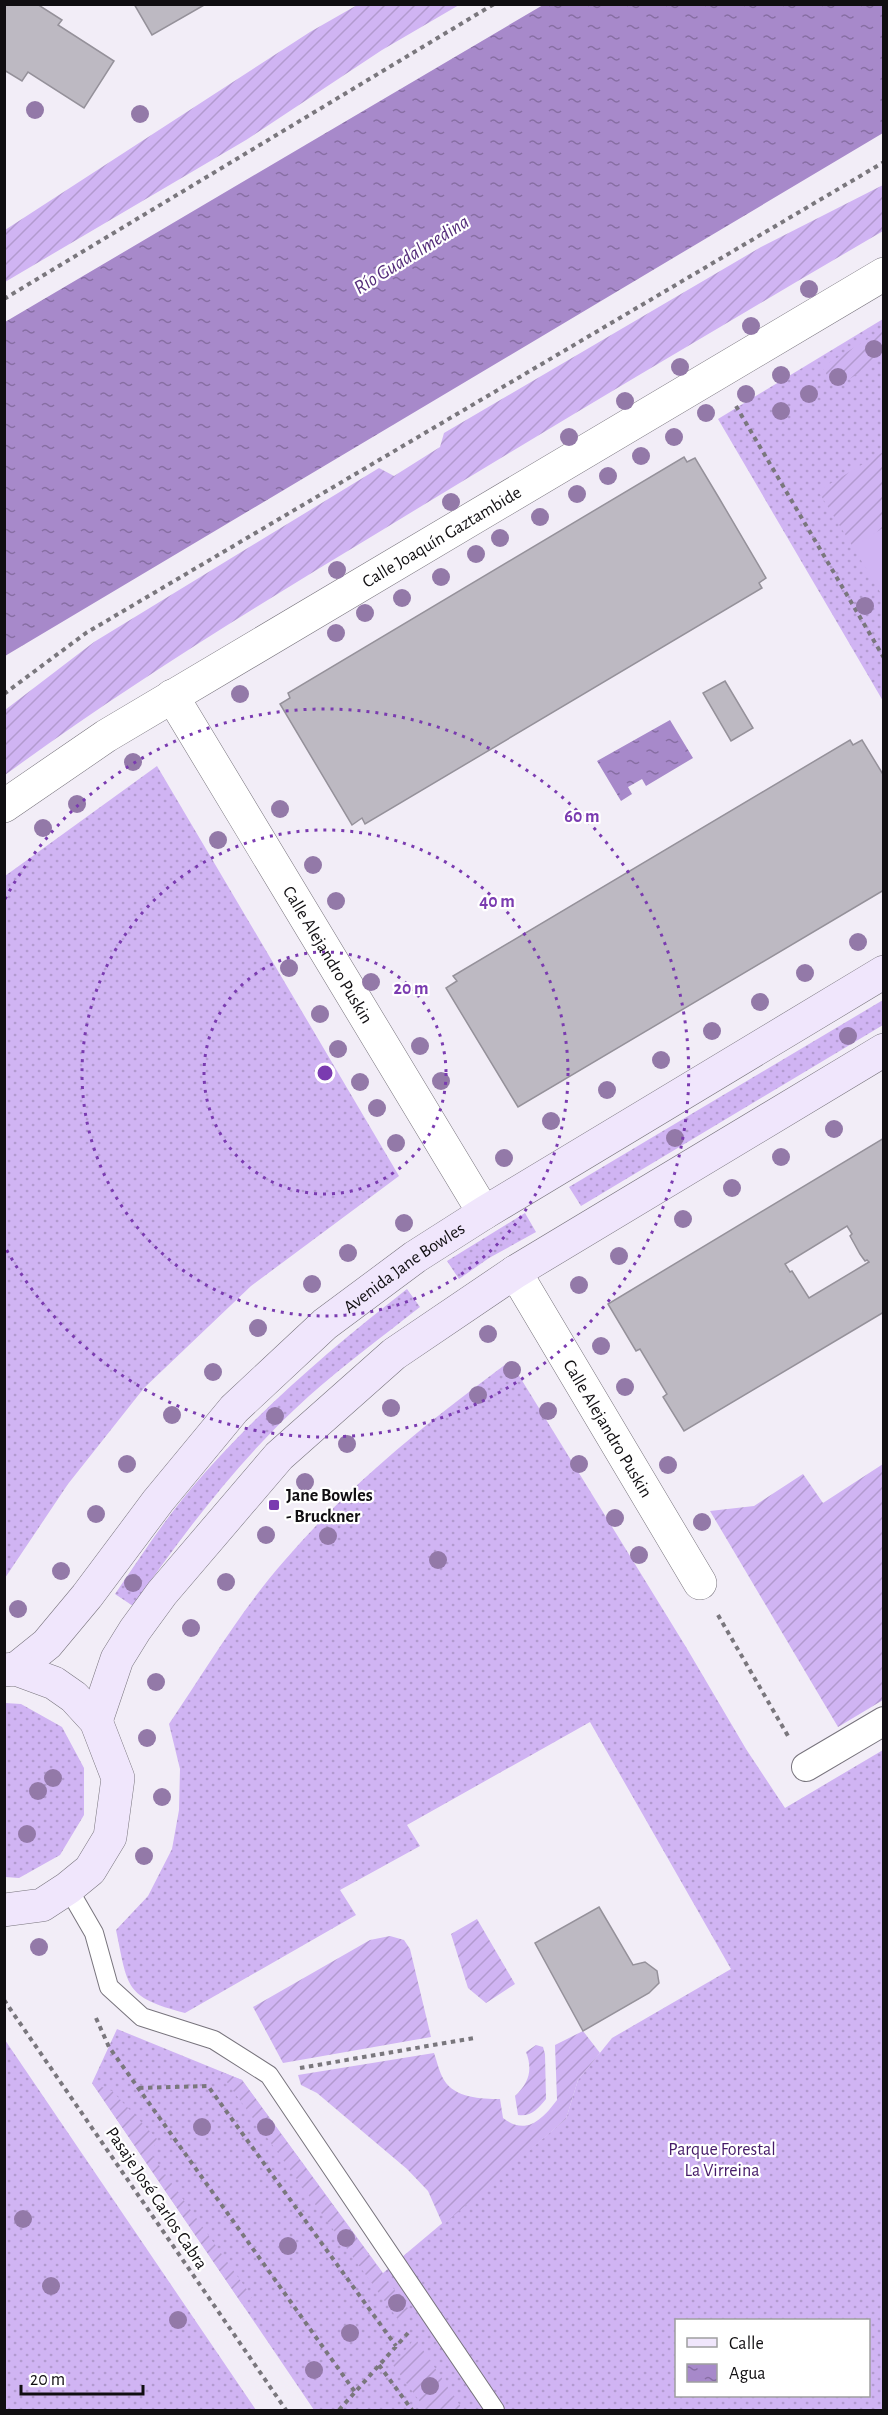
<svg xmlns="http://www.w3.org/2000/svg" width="888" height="2415" viewBox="0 0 888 2415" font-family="'Alegreya Sans',sans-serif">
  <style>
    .grass { fill: url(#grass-dots); fill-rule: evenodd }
    .garden { fill: url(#garden-furrows) }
    .pitch { fill: #d0b4f3 }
    .water { fill: url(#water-ripples) }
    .building { fill: #bdb9c2; stroke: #95919a; stroke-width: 1.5; fill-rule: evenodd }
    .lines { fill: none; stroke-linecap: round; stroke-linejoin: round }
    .service-casing { stroke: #78747d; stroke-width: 20 }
    .pedestrian-casing { stroke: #78747d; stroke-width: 30 }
    .minor-casing { stroke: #78747d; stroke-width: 34 }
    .secondary-casing { stroke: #78747d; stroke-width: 34 }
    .path { stroke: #7a777d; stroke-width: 4; stroke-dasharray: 4.5 4.5; stroke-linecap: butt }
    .service { stroke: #fff; stroke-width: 18 }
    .pedestrian { stroke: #fff; stroke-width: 28 }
    .minor { stroke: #fff; stroke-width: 33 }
    .secondary { stroke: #f0e6fc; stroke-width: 33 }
    .tree { fill: #9379a8 }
    .ring { fill: none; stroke: #7a3bb0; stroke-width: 3; stroke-dasharray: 3 6 }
    .poi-dot { fill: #7a3bb0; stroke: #fff; stroke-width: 2 }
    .labels { text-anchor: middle; stroke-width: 4.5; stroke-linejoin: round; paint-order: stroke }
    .street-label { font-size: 18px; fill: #100e11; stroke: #fff }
    .poi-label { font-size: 18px; font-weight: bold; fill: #100e11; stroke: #fff; text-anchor: start }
    .park-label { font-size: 18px; fill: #451a68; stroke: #fff }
    .water-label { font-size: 20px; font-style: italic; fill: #552d7b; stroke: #fff }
    .centre { fill: #7a3bb0; stroke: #fff; stroke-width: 3 }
    .ring-label { font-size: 18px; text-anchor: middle; font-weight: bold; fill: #7a3bb0; stroke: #fff; stroke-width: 4.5; stroke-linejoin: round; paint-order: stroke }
  </style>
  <defs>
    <pattern id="grass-dots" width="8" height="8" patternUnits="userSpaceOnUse" patternTransform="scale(1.5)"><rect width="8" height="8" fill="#d0b4f3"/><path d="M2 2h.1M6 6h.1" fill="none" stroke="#b29acf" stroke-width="1.8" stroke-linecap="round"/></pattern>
    <pattern id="garden-furrows" width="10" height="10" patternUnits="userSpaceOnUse" patternTransform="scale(1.5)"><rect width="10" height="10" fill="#d0b4f3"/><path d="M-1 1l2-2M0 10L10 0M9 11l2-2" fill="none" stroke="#b29acf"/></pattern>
    <pattern id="water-ripples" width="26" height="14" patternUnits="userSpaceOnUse" patternTransform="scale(1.5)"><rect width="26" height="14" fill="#a789ca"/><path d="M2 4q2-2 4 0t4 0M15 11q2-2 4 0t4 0" fill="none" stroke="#876ea3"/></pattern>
  </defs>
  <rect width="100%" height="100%" fill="#f2edf7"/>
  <path class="grass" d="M883 319V701L718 419Z
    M157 766 399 1176 251 1286 144 1388 68 1484 5 1578V876Z
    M883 1000V1025L581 1206 569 1187Z
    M525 1213 536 1232 489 1258 459 1279 447 1261Z
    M407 1289 420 1307C383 1336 345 1364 309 1396 241 1457 185 1531 133 1606L115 1594C139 1559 163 1522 190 1490 254 1414 329 1350 407 1289Z
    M510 1361 686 1647 746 1749 785 1808 883 1750V2410H314L92 2083 117 2029 242 2080 383 2273 566 2119 578 2080 612 2038 731 1969 590 1722 407 1825 420 1846 340 1890 356 1915 185 2013C124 1997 128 1987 116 1930L148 1896 172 1849 179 1810 180 1769 169 1724C206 1669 241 1610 285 1560 352 1482 428 1422 510 1361ZM676 2320H868V2396H676Z
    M5 1703 21 1704 62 1727 84 1768V1815L60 1855 19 1878 5 1877Z
    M5 2040 256 2410H5Z"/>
  <path class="garden" d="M359 4 459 5 382 50 246 140 5 282V230L310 32Z
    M883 185V231C716 329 549 428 384 529 255 607 126 686 5 775V710L94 642 379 468 394 476 440 447 444 433 761 247Z
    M883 330V358L835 388 822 367Z
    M883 452V528L853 547 818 491Z
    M883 1464V1700L838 1727 710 1511 754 1506 803 1474 823 1503Z
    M477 1919 515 1984 486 2003 468 1988 451 1934Z
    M390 1936 404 1940 410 1949 431 2037 283 2063 253 2007 370 1940Z
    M583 2031 600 2053 578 2080 566 2119 443 2225 428 2191 407 2169 317 2093 301 2085 298 2075 434 2053C437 2061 439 2072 444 2080 455 2098 481 2099 500 2099L503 2118C526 2136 542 2120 557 2100L555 2045Z
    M536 2045 543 2047 545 2054 546 2099C538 2109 531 2117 518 2115L515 2096C529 2083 533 2070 526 2052Z
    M219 2071 242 2080 412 2314 399 2321Z
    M92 2083 112 2091 157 2139 151 2154 252 2297 242 2304Z
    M415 2338 463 2410H426L393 2365Z"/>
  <path class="pitch" d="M883 528V597L853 547Z"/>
  <path class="water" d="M543 5H883V133L5 656V322Z
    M670 720 693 758 646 786 642 779 628 787 632 794 621 801 597 761Z"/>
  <path class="building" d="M4 4H37L62 20 58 25 114 61 84 108 28 72 22 81 4 70Z
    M134 4H206L152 35Z
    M684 457 687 462 695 458 719 498 766 578 759 583 762 588 365 824 362 818 352 825 280 704 290 698 288 693Z
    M725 681 753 728 731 741 703 693Z
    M850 740 853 745 862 740 884 776V890L518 1107 446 988 457 981 453 976Z
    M884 1138V1312L684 1431 663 1397 667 1394 640 1349 636 1351 608 1304ZM847 1226 852 1234 850 1236 860 1254 865 1261 867 1260 869 1262 809 1298 792 1271 790 1272 785 1264Z
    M599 1907 633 1965 645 1962 657 1971 659 1983 649 1993 583 2031 535 1943Z"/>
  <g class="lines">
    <defs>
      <path id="service" d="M68 1888 94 1933 109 1987 142 2017 214 2040 269 2075 495 2410"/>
      <path id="pedestrian" d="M806 1767 884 1721"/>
      <g id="minor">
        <path id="s1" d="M172 696 484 1213"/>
        <path id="s2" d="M4 806 106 736 884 274"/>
        <path id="s3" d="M515 1272 700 1583"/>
      </g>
      <g id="secondary">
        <path id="s4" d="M16 1669 47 1644 87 1596 158 1501 234 1409 325 1324 415 1257 484 1213 884 972"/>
        <path d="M4 1670 16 1669 54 1683 74 1697 96 1721 118 1778 110 1837 90 1870 68 1888 42 1905 4 1910"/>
        <path d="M96 1721 117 1659 135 1630 162 1593 279 1456 394 1354 515 1272 884 1050"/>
      </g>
    </defs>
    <use href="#service" class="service-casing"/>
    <use href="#pedestrian" class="pedestrian-casing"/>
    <use href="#minor" class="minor-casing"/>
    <use href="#secondary" class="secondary-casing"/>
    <path class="path" d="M4 299 494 4
      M736 406 884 658
      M4 694 86 633 884 162
      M718 1615 788 1736
      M4 2000 286 2410
      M96 2018 109 2047 355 2392
      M300 2068 474 2038
      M139 2088 208 2086 396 2346
      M379 2365 412 2410
      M339 2410 408 2333"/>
    <use href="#service" class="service"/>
    <use href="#pedestrian" class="pedestrian"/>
    <use href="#minor" class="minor"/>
    <use href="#secondary" class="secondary"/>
  </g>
  <g class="tree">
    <circle cx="35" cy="110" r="9"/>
    <circle cx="140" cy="114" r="9"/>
    <circle cx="809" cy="289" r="9"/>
    <circle cx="751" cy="326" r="9"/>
    <circle cx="874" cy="349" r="9"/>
    <circle cx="680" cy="367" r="9"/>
    <circle cx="781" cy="375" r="9"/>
    <circle cx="838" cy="377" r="9"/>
    <circle cx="746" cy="394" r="9"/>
    <circle cx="809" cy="394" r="9"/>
    <circle cx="625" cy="401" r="9"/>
    <circle cx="781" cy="411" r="9"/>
    <circle cx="706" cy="413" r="9"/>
    <circle cx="569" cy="437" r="9"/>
    <circle cx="674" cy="437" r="9"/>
    <circle cx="641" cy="456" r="9"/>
    <circle cx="608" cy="476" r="9"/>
    <circle cx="577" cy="494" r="9"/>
    <circle cx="451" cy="502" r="9"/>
    <circle cx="540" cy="517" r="9"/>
    <circle cx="500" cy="538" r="9"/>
    <circle cx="476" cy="554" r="9"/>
    <circle cx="337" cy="570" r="9"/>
    <circle cx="441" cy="577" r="9"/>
    <circle cx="402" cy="598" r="9"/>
    <circle cx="865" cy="606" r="9"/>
    <circle cx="365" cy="613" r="9"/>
    <circle cx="336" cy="633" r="9"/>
    <circle cx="240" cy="694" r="9"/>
    <circle cx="133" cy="762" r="9"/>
    <circle cx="77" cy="804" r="9"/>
    <circle cx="280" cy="809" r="9"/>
    <circle cx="43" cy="828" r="9"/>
    <circle cx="218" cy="840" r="9"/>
    <circle cx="313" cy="865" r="9"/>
    <circle cx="336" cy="901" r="9"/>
    <circle cx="858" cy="942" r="9"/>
    <circle cx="289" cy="968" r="9"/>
    <circle cx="805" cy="973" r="9"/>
    <circle cx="371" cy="982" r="9"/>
    <circle cx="760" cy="1002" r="9"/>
    <circle cx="320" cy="1014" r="9"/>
    <circle cx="712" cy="1031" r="9"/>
    <circle cx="848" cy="1036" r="9"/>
    <circle cx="420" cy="1046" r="9"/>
    <circle cx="338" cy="1049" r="9"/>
    <circle cx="661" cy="1060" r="9"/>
    <circle cx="441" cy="1081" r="9"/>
    <circle cx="360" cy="1082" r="9"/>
    <circle cx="607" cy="1090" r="9"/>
    <circle cx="377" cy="1108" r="9"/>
    <circle cx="551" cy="1121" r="9"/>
    <circle cx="834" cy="1129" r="9"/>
    <circle cx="675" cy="1138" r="9"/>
    <circle cx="396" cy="1143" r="9"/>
    <circle cx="781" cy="1157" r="9"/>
    <circle cx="504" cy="1158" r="9"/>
    <circle cx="732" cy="1188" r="9"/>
    <circle cx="683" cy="1219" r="9"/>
    <circle cx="404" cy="1223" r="9"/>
    <circle cx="348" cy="1253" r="9"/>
    <circle cx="619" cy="1256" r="9"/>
    <circle cx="312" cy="1284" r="9"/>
    <circle cx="579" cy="1285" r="9"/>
    <circle cx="258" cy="1328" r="9"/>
    <circle cx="488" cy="1334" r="9"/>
    <circle cx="601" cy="1346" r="9"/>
    <circle cx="512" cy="1370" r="9"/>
    <circle cx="213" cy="1372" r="9"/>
    <circle cx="625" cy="1387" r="9"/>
    <circle cx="478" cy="1395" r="9"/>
    <circle cx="391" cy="1408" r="9"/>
    <circle cx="548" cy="1411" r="9"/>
    <circle cx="172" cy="1415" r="9"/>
    <circle cx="275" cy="1416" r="9"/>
    <circle cx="347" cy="1444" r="9"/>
    <circle cx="127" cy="1464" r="9"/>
    <circle cx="579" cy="1464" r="9"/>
    <circle cx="668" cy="1465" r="9"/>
    <circle cx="305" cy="1482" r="9"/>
    <circle cx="96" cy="1514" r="9"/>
    <circle cx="615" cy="1518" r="9"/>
    <circle cx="702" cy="1522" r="9"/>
    <circle cx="266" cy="1535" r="9"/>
    <circle cx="328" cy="1536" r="9"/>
    <circle cx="639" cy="1555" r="9"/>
    <circle cx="438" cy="1560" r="9"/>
    <circle cx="61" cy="1571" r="9"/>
    <circle cx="226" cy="1582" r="9"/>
    <circle cx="133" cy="1583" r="9"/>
    <circle cx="18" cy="1609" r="9"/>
    <circle cx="191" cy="1628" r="9"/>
    <circle cx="156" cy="1682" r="9"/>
    <circle cx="147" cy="1738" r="9"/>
    <circle cx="53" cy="1778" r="9"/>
    <circle cx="38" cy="1791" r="9"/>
    <circle cx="162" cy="1797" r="9"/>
    <circle cx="27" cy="1834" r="9"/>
    <circle cx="144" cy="1856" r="9"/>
    <circle cx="39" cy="1947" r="9"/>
    <circle cx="202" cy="2127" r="9"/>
    <circle cx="266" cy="2127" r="9"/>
    <circle cx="23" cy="2219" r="9"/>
    <circle cx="346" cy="2238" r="9"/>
    <circle cx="288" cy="2246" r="9"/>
    <circle cx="51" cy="2286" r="9"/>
    <circle cx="397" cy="2303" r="9"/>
    <circle cx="178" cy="2320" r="9"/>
    <circle cx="350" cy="2333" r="9"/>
    <circle cx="314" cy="2370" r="9"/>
    <circle cx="430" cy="2386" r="9"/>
  </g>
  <g class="ring">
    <circle cx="325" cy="1073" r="121"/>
    <circle cx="325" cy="1073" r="243"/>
    <path d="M5 899A364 364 0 1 1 5 1247"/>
  </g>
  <rect class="poi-dot" x="268" y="1499" width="12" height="12" rx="3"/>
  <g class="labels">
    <g class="street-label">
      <text dy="6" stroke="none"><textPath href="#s2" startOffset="514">Calle Joaquín Gaztambide</textPath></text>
      <text dy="6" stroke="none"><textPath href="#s1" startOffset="302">Calle Alejandro Puskin</textPath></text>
      <text dy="6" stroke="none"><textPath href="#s4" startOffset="562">Avenida Jane Bowles</textPath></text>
      <text dy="6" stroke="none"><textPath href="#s3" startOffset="182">Calle Alejandro Puskin</textPath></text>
      <text transform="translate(157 2198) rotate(56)" y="6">Pasaje José Carlos Cabra</text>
    </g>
    <g class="poi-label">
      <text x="286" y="1501">Jane Bowles<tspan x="286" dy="21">- Bruckner</tspan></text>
    </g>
    <g class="park-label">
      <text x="722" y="2155">Parque Forestal<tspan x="722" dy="21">La Virreina</tspan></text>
    </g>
    <g class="water-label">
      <text transform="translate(411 254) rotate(-32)" y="7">Río Guadalmedina</text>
    </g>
  </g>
  <circle cx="325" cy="1073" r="9" class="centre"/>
  <g class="ring-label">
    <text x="582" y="822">60 m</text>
    <text x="497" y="907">40 m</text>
    <text x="411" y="994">20 m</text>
  </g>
  <rect width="888" height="2415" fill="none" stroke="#100e11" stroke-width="12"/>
  <rect x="675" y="2319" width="195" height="78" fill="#ffffff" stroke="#9f9fa0" stroke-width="1.5"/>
  <rect x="687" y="2338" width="30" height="9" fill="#f0e6fc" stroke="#9f9fa0" stroke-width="1.5"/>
  <text x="729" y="2349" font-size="18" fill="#100e11">Calle</text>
  <rect x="687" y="2364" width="30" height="18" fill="url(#water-ripples)" stroke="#9f9fa0" stroke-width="1.5"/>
  <text x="729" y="2379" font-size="18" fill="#100e11">Agua</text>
  <path d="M21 2385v9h122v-9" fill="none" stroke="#100e11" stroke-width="3"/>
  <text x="30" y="2385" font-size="18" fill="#100e11" stroke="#ffffff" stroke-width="4.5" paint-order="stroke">20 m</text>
</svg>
